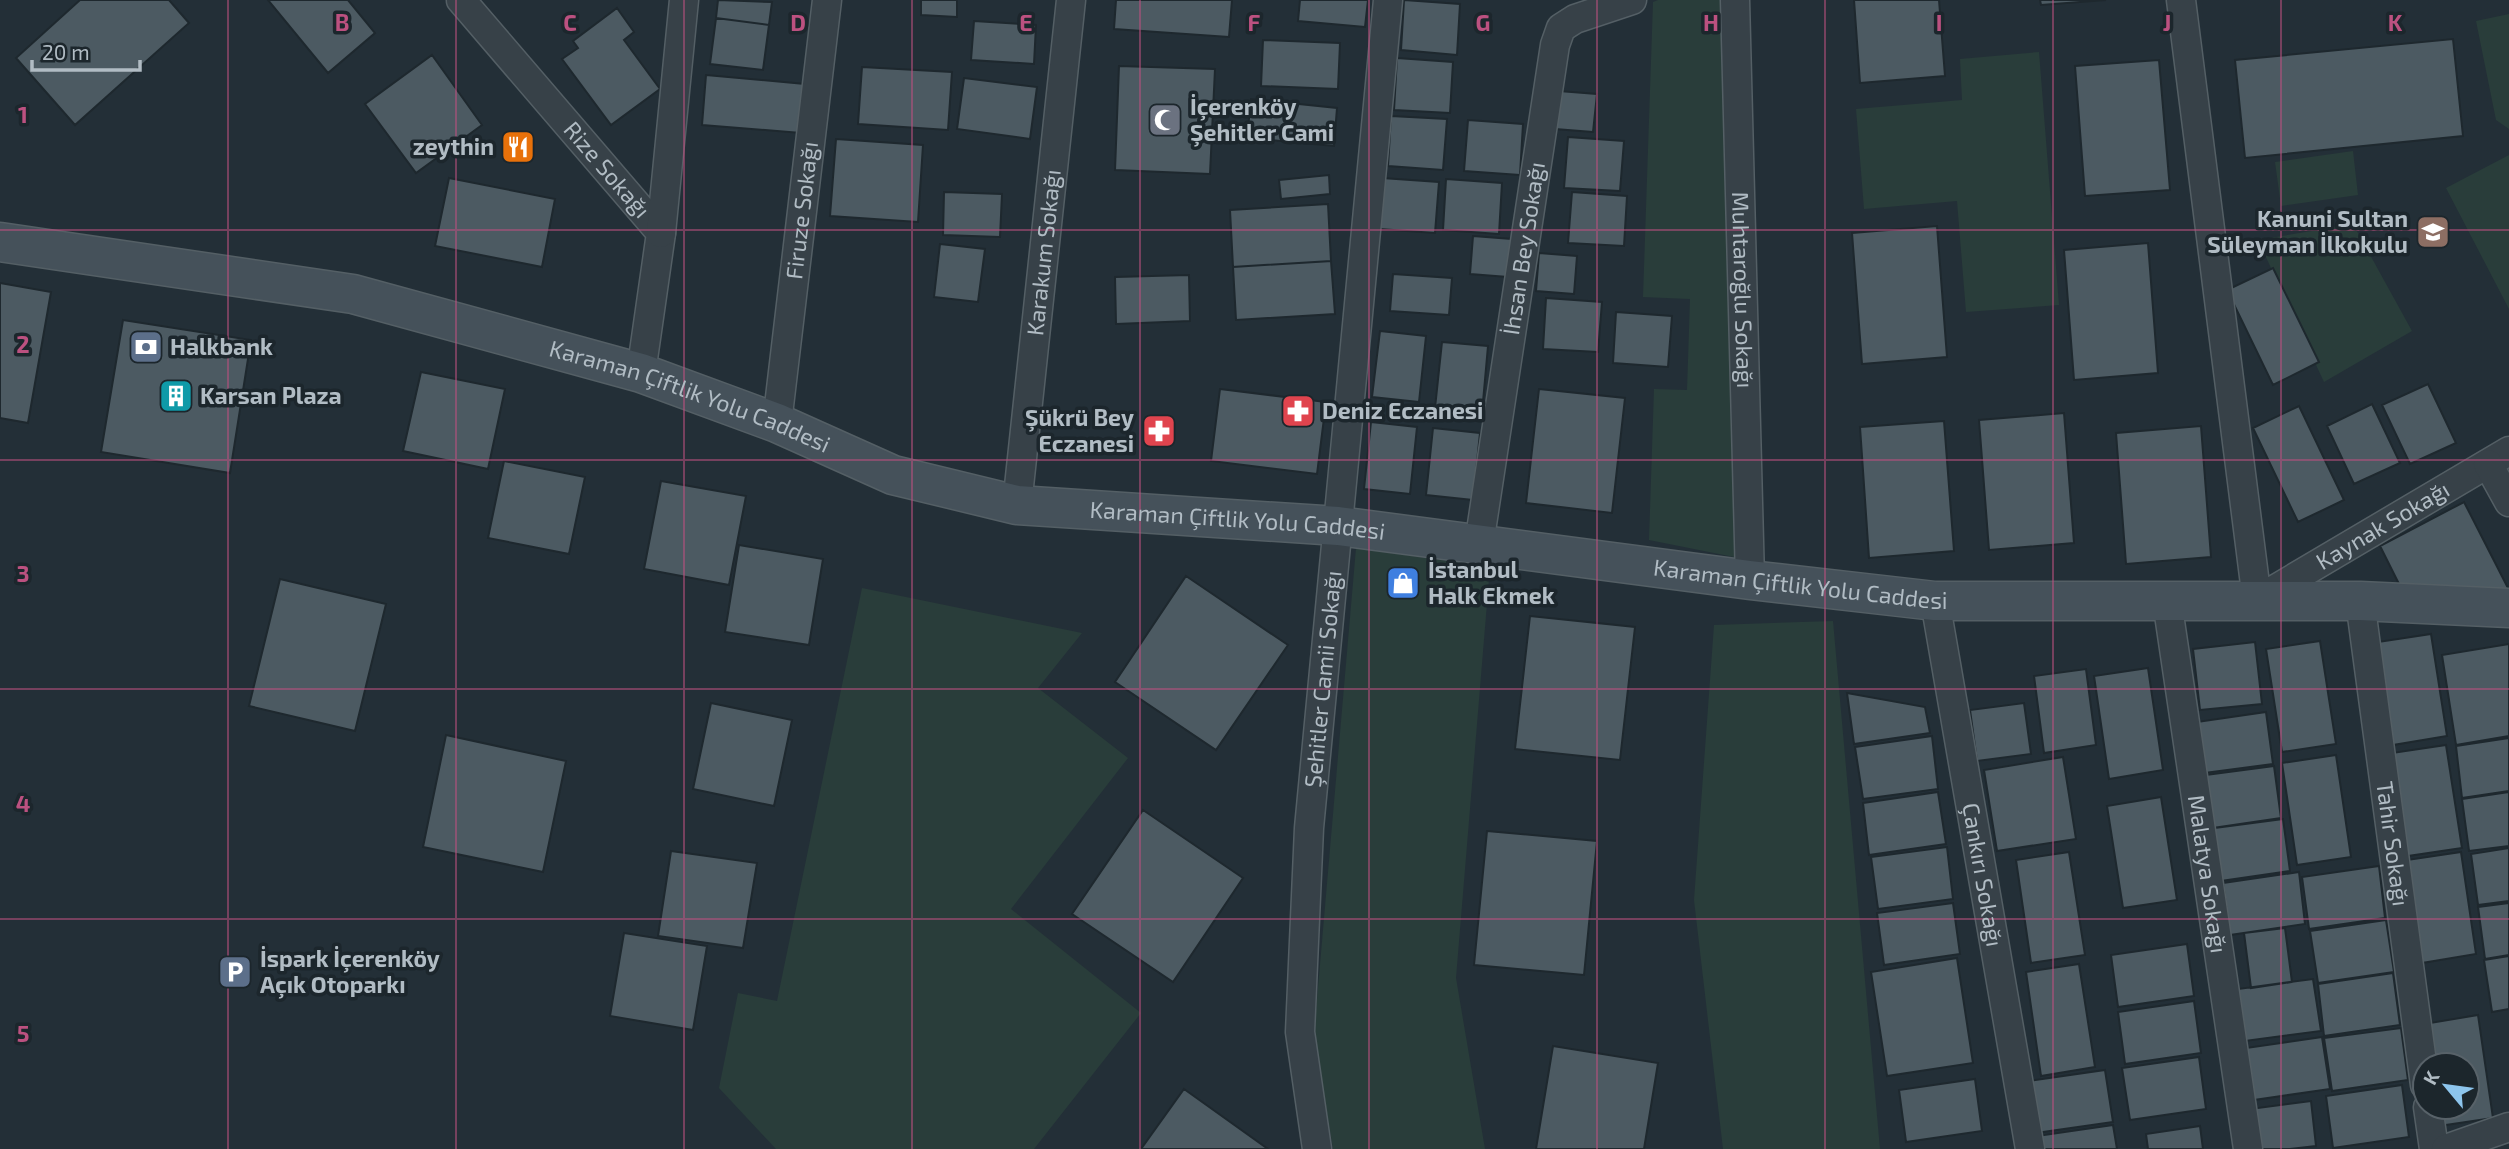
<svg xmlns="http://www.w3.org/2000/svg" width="2509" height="1149" viewBox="0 0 2509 1149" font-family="'Exo 2',sans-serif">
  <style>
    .green { fill: #293d3a }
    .building { fill: #4c5a62; stroke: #1e282e; stroke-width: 2 }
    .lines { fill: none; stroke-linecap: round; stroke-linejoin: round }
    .street-casing { stroke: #545f65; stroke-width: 31 }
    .secondary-casing { stroke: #545f65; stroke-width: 41 }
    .street { stroke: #374148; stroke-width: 28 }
    .secondary { stroke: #45515a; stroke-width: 38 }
    .grid { fill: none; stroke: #bc5180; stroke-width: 2; stroke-opacity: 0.55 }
    .labels { text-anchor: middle; stroke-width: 7; stroke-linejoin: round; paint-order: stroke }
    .poi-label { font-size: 23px; font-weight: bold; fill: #b1bcc4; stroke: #1c262c; text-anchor: start }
    .street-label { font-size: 23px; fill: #b1bcc4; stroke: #1c262c }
    .grid-label { font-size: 23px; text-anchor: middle; font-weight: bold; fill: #bc5180; stroke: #1c262c; stroke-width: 7; stroke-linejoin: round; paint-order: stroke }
  </style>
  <rect width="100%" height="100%" fill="#232f37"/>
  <path class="green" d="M1658 0H1736L1764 563 1649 540 1654 389 1687 390 1690 299 1643 297 1653 2Z
    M2509 14V129L2496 120 2476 21Z
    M2039 52 2059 305 1966 312 1957 201 1864 209 1856 109 1962 100 1960 59Z
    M2353 151 2358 195 2281 206 2275 162Z
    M2509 155V309L2446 188Z
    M2353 224 2412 331 2324 382 2258 240Z
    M1356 548 1490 567 1456 978 1485 1149H1333L1314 1034Z
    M862 588 1082 633 1038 688 1128 758 1011 909 1141 1013 1034 1149H776L719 1088 738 993 777 1001Z
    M1833 621 1880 1149H1723L1694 900 1714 625Z"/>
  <path class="building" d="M80 0H169L189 23 75 125 16 58Z
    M268 0H348L375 33 328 73Z
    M718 0 772 2 769 25 716 18Z
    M921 0H957V17L921 15Z
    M1116 0H1232L1229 37 1114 29Z
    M1300 0H1368L1365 27 1298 21Z
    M1404 0 1460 4 1457 55 1401 50Z
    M1854 0H1939L1945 76 1860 83Z
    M2040 0H2106L2041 5Z
    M617 8 634 32 624 40 660 89 611 125 562 59 578 48 573 41Z
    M716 18 769 25 763 70 710 64Z
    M974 21 1036 25 1034 64 971 60Z
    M2453 39 2463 136 2245 158 2235 60Z
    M1263 40 1340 43 1338 89 1261 86Z
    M432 55 482 125 416 173 365 104Z
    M1397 58 1453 62 1450 113 1394 110Z
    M2159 60 2170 190 2085 196 2075 66Z
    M1119 66 1215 69 1210 174 1115 170Z
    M862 67 952 72 948 130 858 124Z
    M706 75 805 84 801 133 702 125Z
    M964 78 1037 87 1030 139 957 129Z
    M1559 91 1597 94 1593 132 1555 129Z
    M1251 99 1337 108 1334 146 1247 138Z
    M1391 116 1447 119 1443 170 1388 166Z
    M1468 120 1523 124 1520 175 1464 171Z
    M1568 137 1624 141 1620 191 1564 188Z
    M836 139 923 145 918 222 830 216Z
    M1329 175 1330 194 1281 199 1279 180Z
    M449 178 555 199 542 267 435 246Z
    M1382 178 1439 182 1435 233 1379 229Z
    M1446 179 1502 183 1499 234 1443 230Z
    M944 192 1002 194 1000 237 943 235Z
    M1572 192 1627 196 1624 246 1568 243Z
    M1328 204 1331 261 1233 267 1230 210Z
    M1937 226 1947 357 1862 364 1852 233Z
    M1473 236 1512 239 1508 277 1470 274Z
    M2148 243 2158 373 2074 380 2064 250Z
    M940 244 985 249 978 302 934 297Z
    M1539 253 1577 256 1574 294 1536 291Z
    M1331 261 1335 314 1236 320 1233 267Z
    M2273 268 2319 362 2273 385 2227 290Z
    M1393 274 1452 278 1449 315 1390 311Z
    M1189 275 1190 321 1116 324 1115 277Z
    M0 283 51 292 28 423 0 418Z
    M1546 298 1602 302 1598 352 1543 349Z
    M1616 312 1672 316 1668 367 1613 363Z
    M123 320 251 340 230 473 101 452Z
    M1380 331 1426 336 1419 402 1372 397Z
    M1442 342 1488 346 1482 413 1435 408Z
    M421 372 505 389 488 469 403 451Z
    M2428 384 2456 443 2410 464 2382 405Z
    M1220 389 1326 402 1317 474 1211 461Z
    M1539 389 1625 398 1612 513 1526 503Z
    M2372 404 2400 463 2354 484 2327 426Z
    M2299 406 2344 500 2298 522 2253 428Z
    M2064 413 2074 543 1989 550 1979 420Z
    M1944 421 1954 551 1869 558 1860 427Z
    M1371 422 1417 427 1410 494 1364 489Z
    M2201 426 2211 557 2126 564 2116 433Z
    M1433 428 1480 433 1473 500 1426 495Z
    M504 461 585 477 569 554 488 538Z
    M661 481 746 496 729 585 644 569Z
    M2464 502 2509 590 2399 584 2380 546Z
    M739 545 823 559 809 645 725 632Z
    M1186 576 1288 645 1216 750 1115 682Z
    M280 579 386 604 355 731 249 706Z
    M1530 616 1635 627 1620 760 1515 749Z
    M2431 634 2447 736 2393 745 2378 642Z
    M2320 641 2336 744 2282 752 2266 649Z
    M2255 642 2262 704 2200 710 2193 649Z
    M2509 644V736L2456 745 2442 655Z
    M2148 668 2163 770 2109 779 2094 676Z
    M2086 669 2096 745 2044 753 2034 676Z
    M1847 693 1925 707 1930 733 1854 744Z
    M711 703 792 720 774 806 693 789Z
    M2024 703 2031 754 1977 761 1970 710Z
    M2266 712 2273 764 2197 774 2190 723Z
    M446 735 566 761 543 872 423 847Z
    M1932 736 1938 789 1863 799 1855 747Z
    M2509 738V791L2462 798 2456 746Z
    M2446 745 2462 848 2408 856 2392 753Z
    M2336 755 2351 857 2297 865 2282 763Z
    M2063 757 2076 839 1997 851 1984 770Z
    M2274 766 2281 818 2206 829 2198 776Z
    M1938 792 1946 844 1869 855 1863 803Z
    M2509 792V846L2469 851 2462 799Z
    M2161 797 2177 900 2123 908 2107 806Z
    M1143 810 1243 878 1173 982 1072 914Z
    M2283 819 2290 871 2214 882 2207 829Z
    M1487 831 1597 841 1584 975 1474 965Z
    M1947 847 1953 899 1878 909 1871 857Z
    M2509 848V901L2478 905 2471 854Z
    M671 851 757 863 743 948 658 936Z
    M2069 852 2085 955 2031 963 2016 860Z
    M2461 852 2476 954 2422 963 2407 860Z
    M2379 866 2385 918 2309 929 2302 877Z
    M2299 872 2305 924 2230 935 2223 883Z
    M1953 903 1960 954 1884 965 1877 913Z
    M2509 903V955L2485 959 2478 907Z
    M2386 920 2394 972 2318 983 2310 931Z
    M2285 928 2292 982 2251 988 2244 933Z
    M624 933 707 946 693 1030 610 1016Z
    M2187 944 2194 996 2118 1007 2111 955Z
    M2509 956V1009L2492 1012 2484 960Z
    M1957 958 1973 1063 1887 1076 1871 972Z
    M2079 964 2095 1067 2041 1076 2026 972Z
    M2393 973 2400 1025 2324 1036 2318 984Z
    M2313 979 2321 1031 2245 1041 2238 989Z
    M2194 1001 2201 1053 2125 1064 2118 1012Z
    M2478 1015 2493 1118 2439 1126 2436 1107H2467V1065H2430L2424 1024Z
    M2401 1028 2408 1080 2332 1091 2324 1038Z
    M2322 1037 2330 1089 2254 1100 2246 1048Z
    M1553 1046 1658 1063 1644 1149H1536Z
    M2199 1057 2206 1109 2130 1120 2122 1068Z
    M2105 1070 2113 1122 2036 1133 2029 1081Z
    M1975 1079 1982 1131 1906 1142 1899 1090Z
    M2402 1085 2409 1137 2333 1148 2326 1096Z
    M1184 1089 1268 1149H1141Z
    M2311 1101 2316 1146 2290 1149H2255L2250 1109Z
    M2113 1125 2117 1149H2039L2037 1136Z
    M2200 1126 2203 1149H2148L2146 1134Z"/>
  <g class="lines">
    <defs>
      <g id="street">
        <path id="s1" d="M461 0 661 233 641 373"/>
        <path id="s2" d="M1735 0 1750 580"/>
        <path id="s3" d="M2181 0 2257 600 2509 451"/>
        <path d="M661 233 684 0"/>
        <path id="s4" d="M777 423 827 0"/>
        <path d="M2488 464 2509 502"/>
        <path id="s5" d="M1017 505 1071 0"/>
        <path id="s6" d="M1479 544 1555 45 1561 28 1575 19 1632 0"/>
        <path id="s7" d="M1935 601 2030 1149"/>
        <path id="s8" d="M2167 601 2248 1149"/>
        <path id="s9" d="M2360 601 2425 1085"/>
        <path d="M2428 1107 2434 1149"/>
        <path id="s10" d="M1317 1149 1300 1032 1309 828 1388 0"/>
        <path d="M2446 1149 2509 1127"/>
      </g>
      <g id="secondary">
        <path id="s11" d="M0 242 353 294 641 373 777 423 893 475 1017 505 1338 526 1750 580 1935 601H2360L2509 608"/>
      </g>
    </defs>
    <use href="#street" class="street-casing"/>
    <use href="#secondary" class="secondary-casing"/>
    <use href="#street" class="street"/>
    <use href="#secondary" class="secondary"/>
  </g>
  <path class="grid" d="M228 0V1149M456 0V1149M684 0V1149M912 0V1149M1140 0V1149M1369 0V1149M1597 0V1149M1825 0V1149M2053 0V1149M2281 0V1149M0 230H2509M0 460H2509M0 689H2509M0 919H2509"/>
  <defs>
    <symbol id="mosque-square" viewBox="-11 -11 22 22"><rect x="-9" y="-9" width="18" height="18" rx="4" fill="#6b7280" stroke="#1c262c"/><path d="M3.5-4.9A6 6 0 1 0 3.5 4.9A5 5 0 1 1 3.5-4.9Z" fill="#fff"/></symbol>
    <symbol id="restaurant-square" viewBox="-11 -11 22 22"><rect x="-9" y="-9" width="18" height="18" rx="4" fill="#e8710a" stroke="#1c262c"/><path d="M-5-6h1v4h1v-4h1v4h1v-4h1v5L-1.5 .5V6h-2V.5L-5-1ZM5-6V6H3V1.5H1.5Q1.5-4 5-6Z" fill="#fff"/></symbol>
    <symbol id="school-square" viewBox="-11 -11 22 22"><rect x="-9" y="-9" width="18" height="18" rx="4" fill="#8d6e63" stroke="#1c262c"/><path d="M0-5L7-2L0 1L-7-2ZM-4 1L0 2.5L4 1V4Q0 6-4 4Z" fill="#fff"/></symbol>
    <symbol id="bank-square" viewBox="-11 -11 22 22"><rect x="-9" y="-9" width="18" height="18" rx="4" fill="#5c6f8a" stroke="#1c262c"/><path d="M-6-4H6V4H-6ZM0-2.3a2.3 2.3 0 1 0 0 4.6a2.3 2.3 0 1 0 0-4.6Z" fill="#fff"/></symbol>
    <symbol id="building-square" viewBox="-11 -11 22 22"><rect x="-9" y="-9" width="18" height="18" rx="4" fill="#0f9aa8" stroke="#1c262c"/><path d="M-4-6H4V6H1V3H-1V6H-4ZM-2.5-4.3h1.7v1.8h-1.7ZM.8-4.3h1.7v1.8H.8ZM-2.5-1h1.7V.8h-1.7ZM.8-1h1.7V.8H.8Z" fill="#fff"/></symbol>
    <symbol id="pharmacy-square" viewBox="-11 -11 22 22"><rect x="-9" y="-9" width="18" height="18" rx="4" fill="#e0444e" stroke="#1c262c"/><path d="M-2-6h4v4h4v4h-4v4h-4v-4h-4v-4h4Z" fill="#fff"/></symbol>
    <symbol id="shop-square" viewBox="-11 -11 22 22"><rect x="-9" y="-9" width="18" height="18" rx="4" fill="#3f7fe0" stroke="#1c262c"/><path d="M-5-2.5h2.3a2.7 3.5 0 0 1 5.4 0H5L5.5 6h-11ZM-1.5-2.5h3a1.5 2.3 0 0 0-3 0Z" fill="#fff"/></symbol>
    <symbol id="parking-square" viewBox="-11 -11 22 22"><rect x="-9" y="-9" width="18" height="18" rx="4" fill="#5c6f8a" stroke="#1c262c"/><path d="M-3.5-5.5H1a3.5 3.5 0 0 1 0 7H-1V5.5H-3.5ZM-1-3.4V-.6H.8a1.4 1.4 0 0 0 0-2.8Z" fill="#fff"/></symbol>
  </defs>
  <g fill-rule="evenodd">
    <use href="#mosque-square" x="1146" y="101" width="38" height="38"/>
    <use href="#restaurant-square" x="499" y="128" width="38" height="38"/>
    <use href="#school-square" x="2414" y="213" width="38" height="38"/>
    <use href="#bank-square" x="127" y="328" width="38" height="38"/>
    <use href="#building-square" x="157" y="377" width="38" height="38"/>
    <use href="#pharmacy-square" x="1279" y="392" width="38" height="38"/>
    <use href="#pharmacy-square" x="1140" y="412" width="38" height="38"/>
    <use href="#shop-square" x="1384" y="564" width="38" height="38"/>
    <use href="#parking-square" x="216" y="953" width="38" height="38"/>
  </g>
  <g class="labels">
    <g class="poi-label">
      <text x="1190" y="115">İçerenköy<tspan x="1190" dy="26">Şehitler Cami</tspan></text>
      <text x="494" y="155" text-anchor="end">zeythin</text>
      <text x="2408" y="227" text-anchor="end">Kanuni Sultan<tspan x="2408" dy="26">Süleyman İlkokulu</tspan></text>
      <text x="170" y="355">Halkbank</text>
      <text x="200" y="404">Karsan Plaza</text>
      <text x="1322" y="419">Deniz Eczanesi</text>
      <text x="1134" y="426" text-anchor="end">Şükrü Bey<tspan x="1134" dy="26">Eczanesi</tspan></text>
      <text x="1428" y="578">İstanbul<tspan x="1428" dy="26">Halk Ekmek</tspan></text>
      <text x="260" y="967">İspark İçerenköy<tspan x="260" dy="26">Açık Otoparkı</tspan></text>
    </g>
    <g class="street-label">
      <text dy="8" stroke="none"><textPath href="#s1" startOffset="224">Rize Sokağı</textPath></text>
      <text dy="8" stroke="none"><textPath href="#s4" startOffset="214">Firuze Sokağı</textPath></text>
      <text dy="8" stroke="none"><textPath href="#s6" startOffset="299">İhsan Bey Sokağı</textPath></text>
      <text dy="8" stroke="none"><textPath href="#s5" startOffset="254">Karakum Sokağı</textPath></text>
      <text dy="8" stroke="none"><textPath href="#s2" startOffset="290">Muhtaroğlu Sokağı</textPath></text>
      <text dy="8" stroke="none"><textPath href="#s11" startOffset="709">Karaman Çiftlik Yolu Caddesi</textPath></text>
      <text dy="8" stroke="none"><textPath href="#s11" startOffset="1276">Karaman Çiftlik Yolu Caddesi</textPath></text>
      <text dy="8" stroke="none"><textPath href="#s3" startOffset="751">Kaynak Sokağı</textPath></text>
      <text dy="8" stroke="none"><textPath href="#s11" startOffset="1843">Karaman Çiftlik Yolu Caddesi</textPath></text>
      <text dy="8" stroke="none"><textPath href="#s10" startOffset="472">Şehitler Camii Sokağı</textPath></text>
      <text dy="8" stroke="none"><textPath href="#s9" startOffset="245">Tahir Sokağı</textPath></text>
      <text dy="8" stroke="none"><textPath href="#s7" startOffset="278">Çankırı Sokağı</textPath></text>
      <text dy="8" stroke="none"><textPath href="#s8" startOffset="276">Malatya Sokağı</textPath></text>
    </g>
  </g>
  <g class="grid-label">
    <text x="342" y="31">B</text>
    <text x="570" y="31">C</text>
    <text x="798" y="31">D</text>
    <text x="1026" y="31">E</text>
    <text x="1254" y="31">F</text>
    <text x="1483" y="31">G</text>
    <text x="1711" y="31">H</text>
    <text x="1939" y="31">I</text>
    <text x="2167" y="31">J</text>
    <text x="2395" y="31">K</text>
    <text x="23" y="123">1</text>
    <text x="23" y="353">2</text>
    <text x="23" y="582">3</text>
    <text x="23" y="812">4</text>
    <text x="23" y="1042">5</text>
  </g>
  <g transform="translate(2446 1086) rotate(299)"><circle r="33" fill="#1c262c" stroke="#586269" stroke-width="2"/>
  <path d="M0-5L12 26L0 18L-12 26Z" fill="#8dc5ed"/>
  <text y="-10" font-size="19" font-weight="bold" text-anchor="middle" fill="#b1bcc4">K</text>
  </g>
  <path d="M32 60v10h108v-10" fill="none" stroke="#b1bcc4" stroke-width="3.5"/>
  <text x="42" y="60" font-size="21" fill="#b1bcc4" stroke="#1c262c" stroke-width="5" paint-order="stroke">20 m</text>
</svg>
